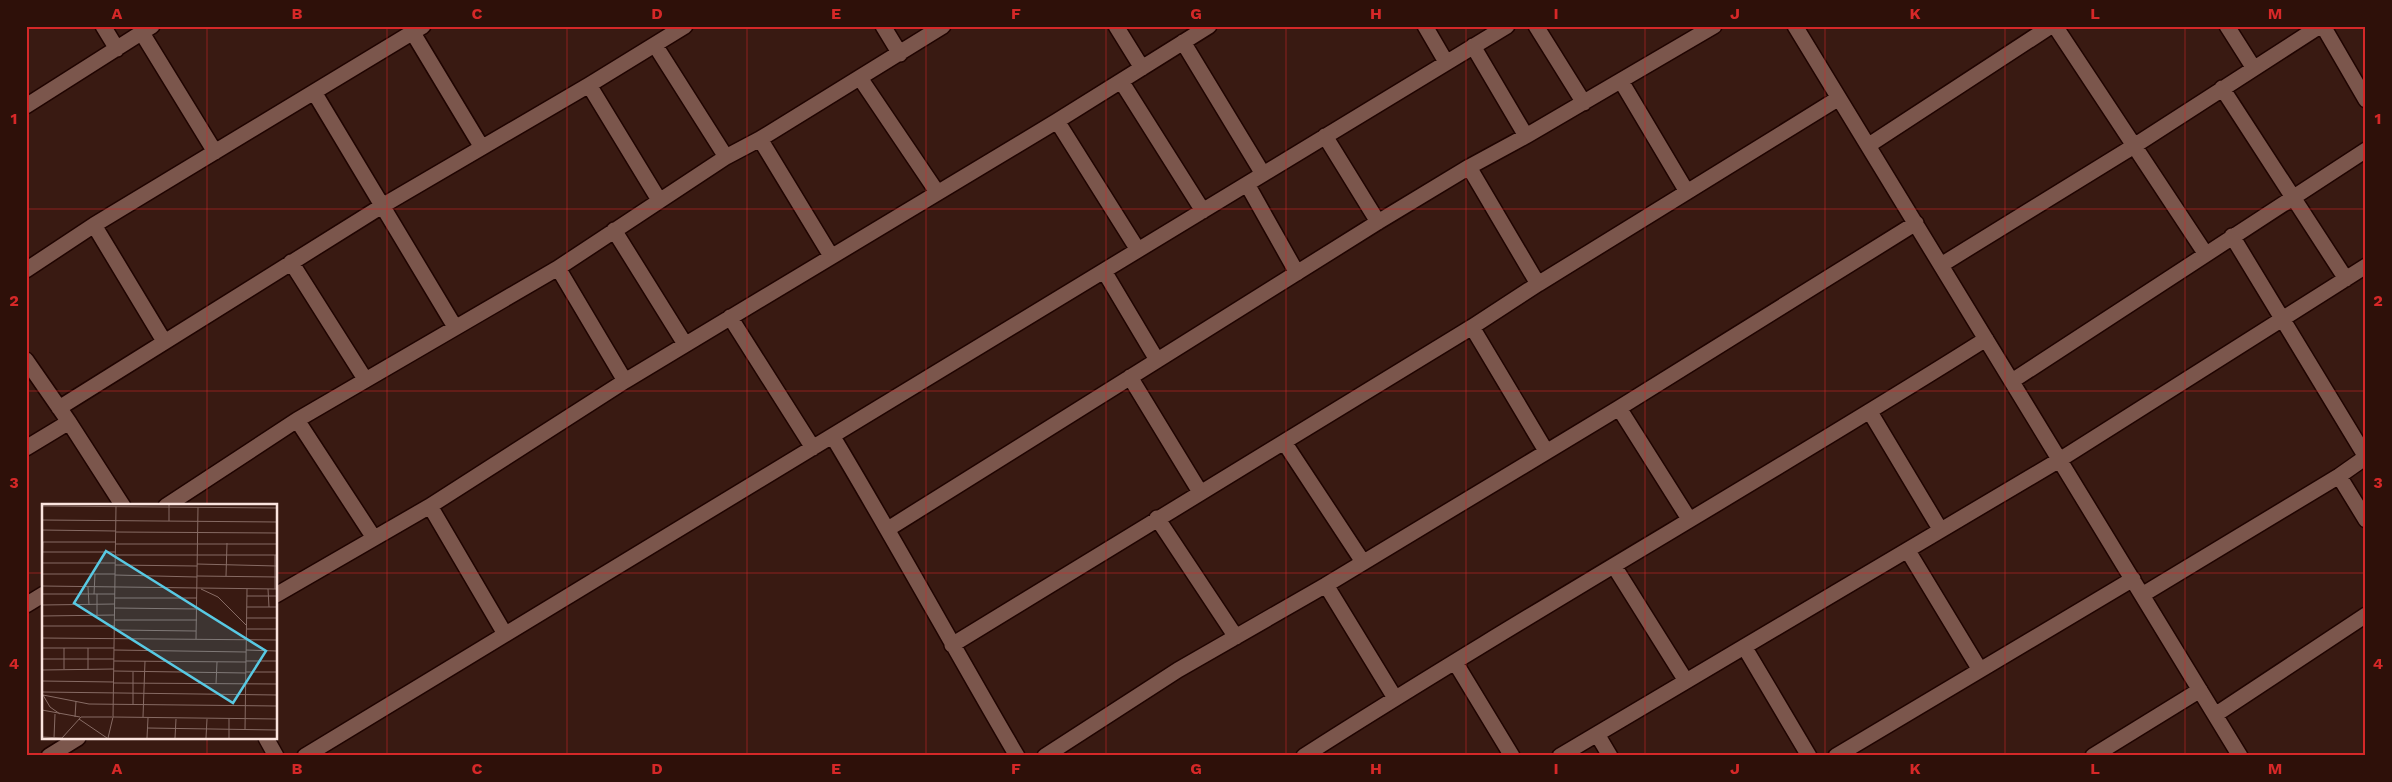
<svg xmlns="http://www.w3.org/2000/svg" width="2392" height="782" viewBox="0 0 2392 782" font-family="'Work Sans',sans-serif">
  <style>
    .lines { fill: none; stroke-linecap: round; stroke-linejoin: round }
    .street-casing { stroke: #1f0401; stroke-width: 18 }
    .street { stroke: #7b564c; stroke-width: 15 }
    .grid { fill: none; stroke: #d62828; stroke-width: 1; stroke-opacity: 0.55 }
    .inset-road { fill: none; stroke: #876b64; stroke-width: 1 }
    .view { fill: #58c9e3; fill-opacity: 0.15; stroke: #58c9e3; stroke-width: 2.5 }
    .inset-edge { fill: none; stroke: #fbe4de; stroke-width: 2.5 }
    .neatline { fill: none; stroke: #d62828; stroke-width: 2 }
    .grid-label { font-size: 16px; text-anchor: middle; font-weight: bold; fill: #d62828 }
  </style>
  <rect width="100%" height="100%" fill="#391a12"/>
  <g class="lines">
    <defs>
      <path id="street" d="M103 26 117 49
        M883 26 900 54
        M1116 26 1142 68
        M1425 26 1446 62
        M1536 26 1584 103
        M1795 26 2240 756
        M2055 26 2205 253
        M2227 26 2253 67
        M2323 26 2366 100
        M142 33 215 152
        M413 33 481 146
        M1183 42 1263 174
        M655 45 726 157
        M1473 46 1526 136
        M860 78 937 192
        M1121 81 1203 211
        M1621 81 1687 192
        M589 85 659 200
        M2222 88 2346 279
        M314 92 455 327
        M26 106 152 26
        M1057 121 1138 250
        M1325 136 1378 222
        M760 139 831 256
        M1869 145 2051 26
        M1469 167 1538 284
        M1247 184 1297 273
        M94 225 164 341
        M614 230 685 344
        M2232 236 2366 457
        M291 262 365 379
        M1941 265 2134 146 2320 26
        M558 268 625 381
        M26 270 94 225 423 26
        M1104 271 1157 360
        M730 317 813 448
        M1472 327 1546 451
        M26 360 69 422 123 506
        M1130 377 1200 492
        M2012 381 2366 150
        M59 408 382 206 589 85 685 26
        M1619 408 1689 519
        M1870 412 1940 529
        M297 420 374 538
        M833 437C896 542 955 650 1017 756
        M1284 442 1363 562
        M26 448 69 422
        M2339 476 2366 520
        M166 506 297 420 558 268 726 157 760 139 943 26
        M430 506 505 634
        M1157 518 1236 637
        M888 529 1378 222 1469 167 1526 136 1714 26
        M1908 551 1980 670
        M1614 566 1686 681
        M1326 585 1395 698
        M276 595 430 506 625 381 1057 121 1209 26
        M2142 595 2339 476 2366 457
        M26 605 44 594
        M952 645 1472 327 1538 284 1839 98
        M1745 648 1809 756
        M1455 662 1512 756
        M2215 715 2366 615
        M1597 734 1610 756
        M266 738 276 756
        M49 756 78 738
        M305 756 1507 26
        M1045 756 1178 670 1326 585 1619 408 1916 223
        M1304 756C1529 612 1761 481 1986 339
        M1560 756 2061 459 2366 266
        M1836 756 2133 579
        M2093 756 2200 690"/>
    </defs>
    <use href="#street" class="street-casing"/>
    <use href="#street" class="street"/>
  </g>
  <path class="grid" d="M207 26V506M387 26V756M567 26V756M747 26V756M926 26V756M1106 26V756M1286 26V756M1466 26V756M1645 26V756M1825 26V756M2005 26V756M2185 26V756M26 209H2366M26 391H2366M26 573H44M276 573H2366M207 738V756"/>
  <g transform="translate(42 504)">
    <rect width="235" height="235" fill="#391a12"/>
    <path class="inset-road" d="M0 2 235 4M0 16 235 18M127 17V1M0 26 74 27M74 28 235 29M0 38H74M74 40H235M0 48H74M73 51H235M233 51V85M0 59H73M155 60 235 62M73 61 155 62M0 70H73M0 70 1 38M73 71 155 73M155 72 235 73M184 72 185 39M0 82 235 85M46 83 47 101M159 85 176 93 204 121M226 85 227 103M0 90H73M52 90 53 70M55 90V112M205 92H235M73 94H155M0 101 73 100M205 103H235M73 104 155 105M0 112 73 111M205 114H235M73 116H155M0 122H73M205 125H235M73 126 154 127M0 134 235 136M154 135 156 3M0 144H72M22 144V165M46 144V166M72 146 204 148M204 146 235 147M0 155H72M72 157 204 158M204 157H235M0 166 72 165M72 167 204 169M204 168H235M0 177 72 178M72 179 235 180M174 180 175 158M0 188 235 191M1 191 47 200 235 202M1 191 8 203 18 210M91 201V168M0 206 38 213M33 213 34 197M71 213 235 215M101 213 103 157M37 215 65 234M105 224 235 226M203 225 205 85M0 233 20 234M12 234 13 210M20 234 39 213H70M66 234 71 213 74 2M105 234 106 214M133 234 134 215M164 234 165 215M187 234V214"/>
    <path class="view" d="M64 47 224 147 191 199 32 99Z"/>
    <rect width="235" height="235" class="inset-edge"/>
  </g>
  <rect width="2392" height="782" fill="none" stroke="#2e1009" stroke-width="55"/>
  <rect x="28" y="28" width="2336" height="726" class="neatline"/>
  <g class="grid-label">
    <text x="117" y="19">A</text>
    <text x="297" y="19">B</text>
    <text x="477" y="19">C</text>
    <text x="657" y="19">D</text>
    <text x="836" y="19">E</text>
    <text x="1016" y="19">F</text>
    <text x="1196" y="19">G</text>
    <text x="1376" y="19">H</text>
    <text x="1556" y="19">I</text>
    <text x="1735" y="19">J</text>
    <text x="1915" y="19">K</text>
    <text x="2095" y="19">L</text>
    <text x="2275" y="19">M</text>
    <text x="14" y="124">1</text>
    <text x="2378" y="124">1</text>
    <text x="14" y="306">2</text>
    <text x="2378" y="306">2</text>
    <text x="14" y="488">3</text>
    <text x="2378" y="488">3</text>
    <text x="14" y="669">4</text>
    <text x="2378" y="669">4</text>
    <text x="117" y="774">A</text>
    <text x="297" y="774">B</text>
    <text x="477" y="774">C</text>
    <text x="657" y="774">D</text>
    <text x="836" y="774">E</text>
    <text x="1016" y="774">F</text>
    <text x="1196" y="774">G</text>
    <text x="1376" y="774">H</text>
    <text x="1556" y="774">I</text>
    <text x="1735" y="774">J</text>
    <text x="1915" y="774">K</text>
    <text x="2095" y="774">L</text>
    <text x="2275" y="774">M</text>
  </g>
</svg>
